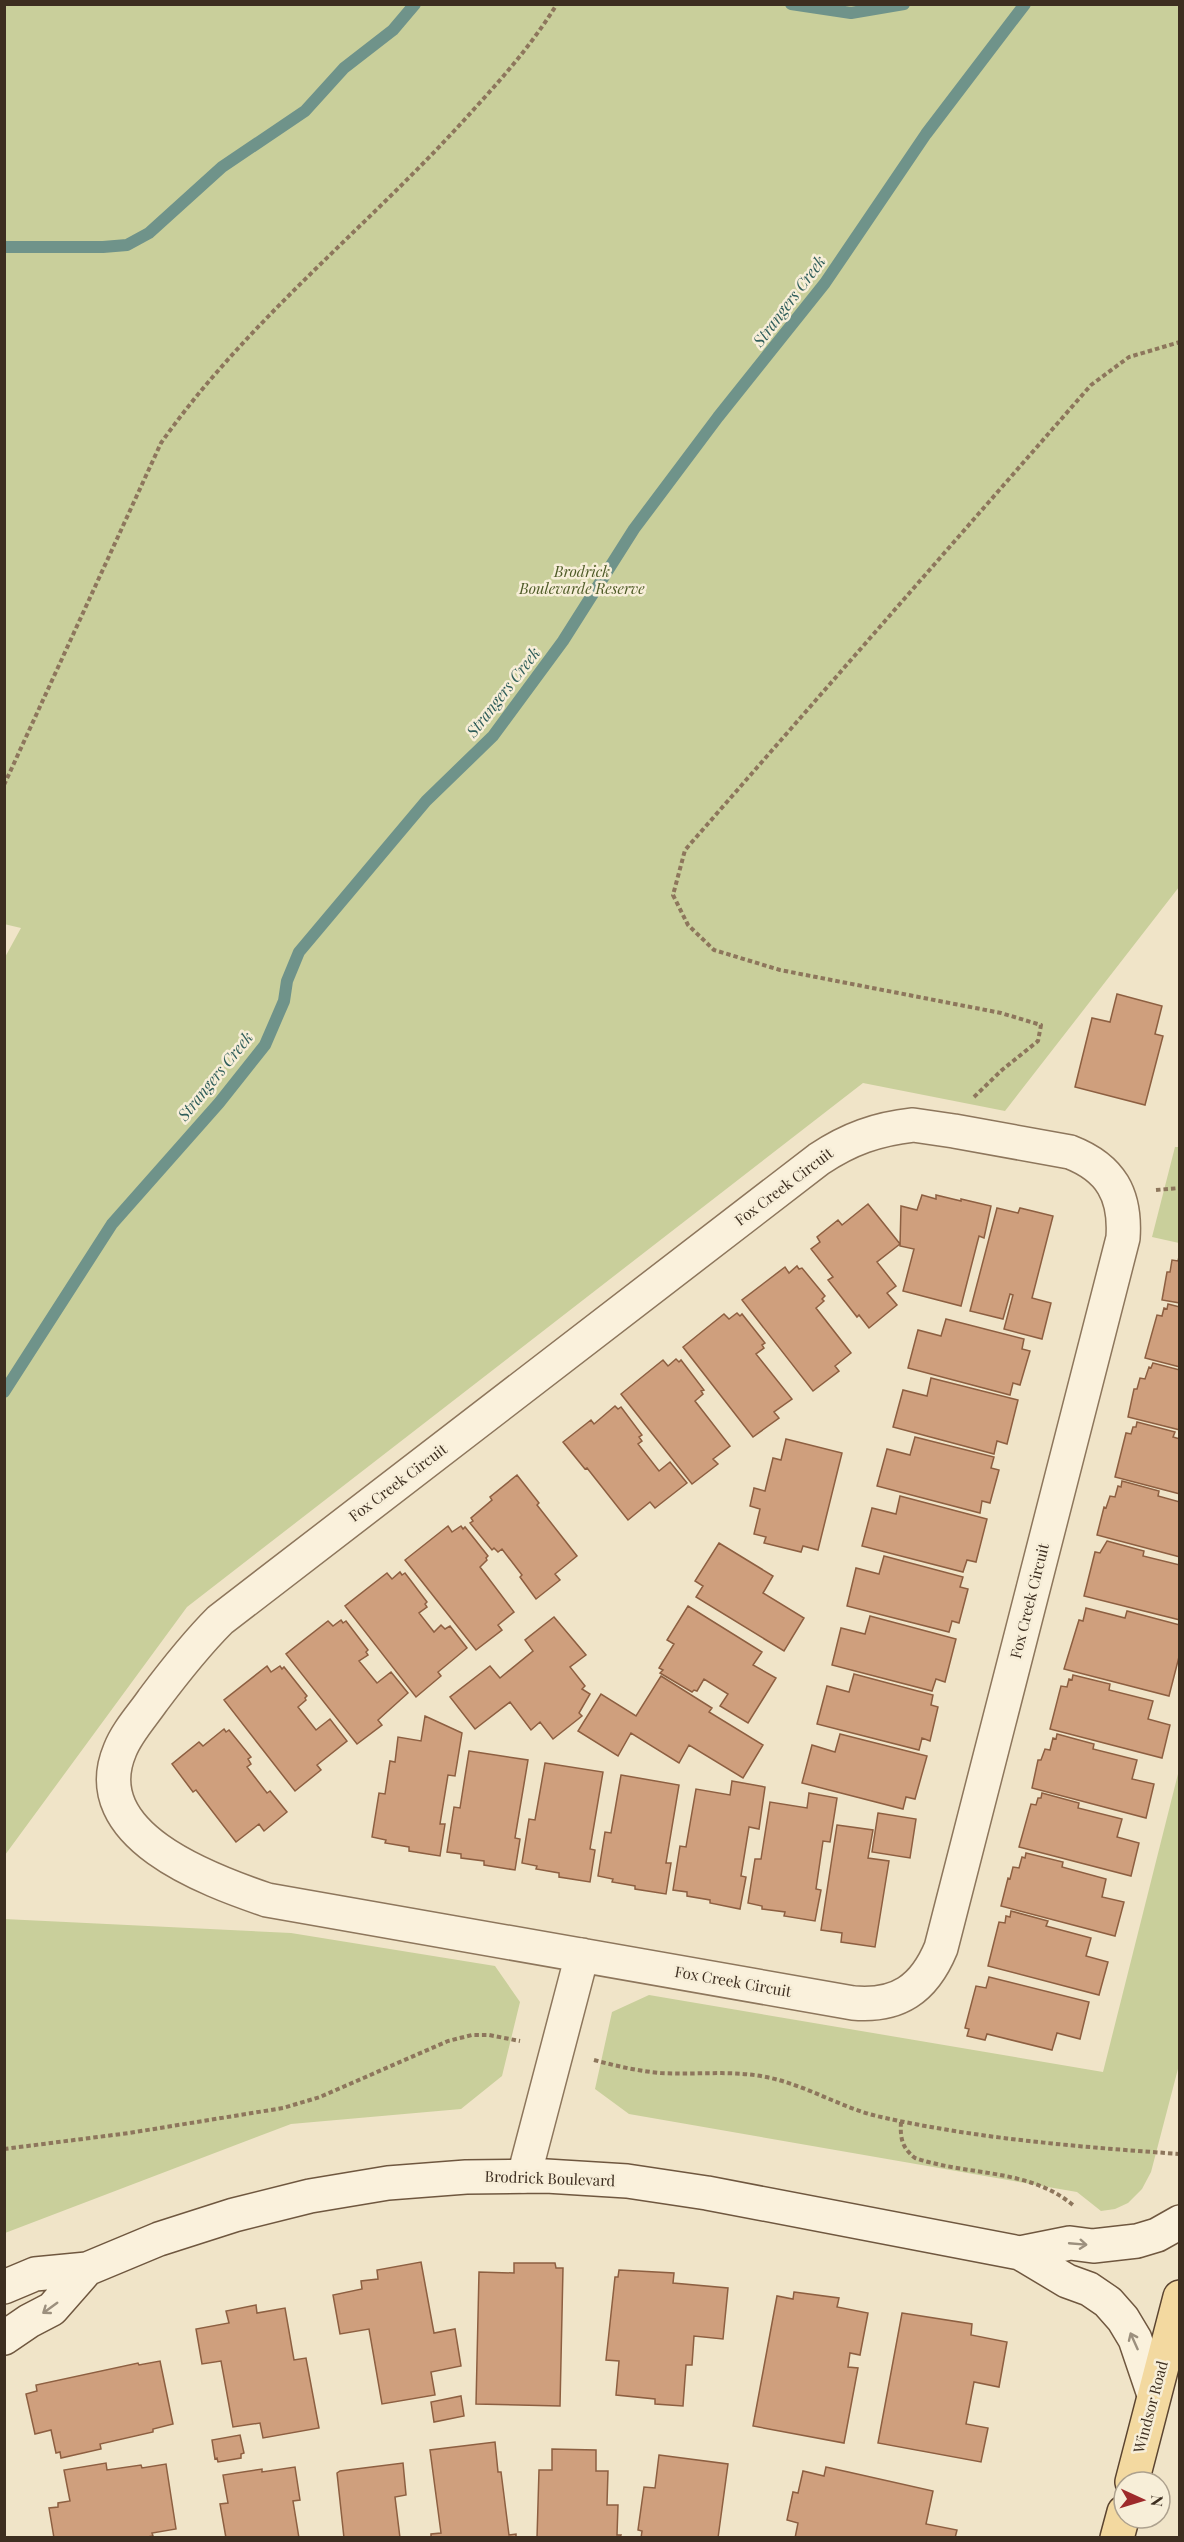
<svg xmlns="http://www.w3.org/2000/svg" width="1184" height="2542" viewBox="0 0 1184 2542" font-family="'Playfair Display',serif">
  <style>
    .green { fill: #c9cf9b }
    .lines { fill: none; stroke-linecap: round; stroke-linejoin: round }
    .stream { stroke: #6f938a; stroke-width: 12 }
    .building { fill: #cf9f7d; stroke: #8d5f41; stroke-width: 1.5 }
    .street-casing { stroke: #8d765c; stroke-width: 36 }
    .secondary-casing { stroke: #6f573f; stroke-width: 36 }
    .primary-casing { stroke: #5b4430; stroke-width: 36 }
    .path { stroke: #8d765c; stroke-width: 4; stroke-dasharray: 4.5 3; stroke-linecap: butt }
    .street { stroke: #faf1dc; stroke-width: 33 }
    .secondary { stroke: #faf1dc; stroke-width: 33 }
    .primary { stroke: #f3d9a0; stroke-width: 33 }
    .oneway { stroke: #9c907e }
    .labels { text-anchor: middle; stroke-width: 5; stroke-linejoin: round; paint-order: stroke }
    .park-label { font-size: 15px; font-style: italic; fill: #4d5a26; stroke: #f7eed8 }
    .street-label { font-size: 15px; fill: #3d2e20; stroke: #f7eed8 }
    .water-label { font-size: 16px; font-style: italic; fill: #2f5d5a; stroke: #f7eed8 }
  </style>
  <rect width="100%" height="100%" fill="#f0e4c8"/>
  <path class="green" d="M5 4 1179 5V887L1005 1111 863 1083 187 1607 5 1855 4 959 21 928 4 924Z
    M1175 1147H1180L1179 1243 1152 1237Z
    M1179 1770V2065L1151 2172 1142 2189 1128 2203 1115 2209 1101 2211 1077 2192 629 2114 595 2089 612 2012 649 1995 1103 2072Z
    M4 1919 291 1933 495 1966 520 2002 502 2076 461 2109 291 2124 5 2233Z"/>
  <g class="lines">
    <path class="stream" d="M791 4 851 13 904 4
      M4 247H103L127 245 149 233 222 167 305 111 344 68 393 30 415 4
      M4 1392 112 1224 219 1103 265 1045 284 1001 287 981 299 952 426 801 493 736 563 641 634 529 718 417 825 283 926 134 1025 4"/>
  </g>
  <path class="building" d="M1117 994 1162 1006 1155 1034 1163 1036 1145 1105 1075 1087 1092 1018 1110 1022Z
    M922 1195 936 1199V1195L961 1201V1199L991 1206 984 1238 979 1236 961 1306 903 1291 914 1249 900 1246 901 1206 917 1210Z
    M868 1204 900 1244 877 1262 896 1286 887 1293 897 1305 869 1328 859 1315 857 1317 828 1280 833 1277 811 1249 820 1242 817 1237 838 1220 842 1225Z
    M997 1208 1018 1213 1020 1208 1053 1216 1032 1298 1051 1303 1042 1339 1004 1329 1013 1295 1010 1294 1003 1319 970 1311Z
    M1180 1253V1303L1162 1300 1167 1272H1170L1172 1260 1178 1261Z
    M797 1266 799 1269 802 1268 825 1296 822 1299 824 1301 816 1308 851 1353 835 1366 839 1371 813 1391 742 1300 785 1267 789 1273Z
    M1168 1304 1180 1307V1367L1145 1358 1157 1315 1162 1316 1164 1308 1167 1309Z
    M737 1313 740 1316 742 1314 765 1343 762 1345 764 1348 756 1354 792 1399 774 1412 779 1418 753 1437 683 1347 724 1314 729 1319Z
    M946 1319 1024 1339 1022 1349 1030 1351 1020 1385 1013 1383 1010 1395 908 1368 918 1330 941 1336Z
    M676 1359 679 1362 681 1360 704 1390 701 1391 703 1394 695 1401 730 1446 713 1459 718 1464 692 1484 621 1394 663 1360 668 1366Z
    M1153 1363 1180 1370V1430L1128 1417 1134 1389H1137L1140 1378 1145 1379 1149 1367 1151 1368Z
    M931 1378 1018 1400 1007 1444 997 1441 994 1454 893 1427 903 1390 927 1396Z
    M615 1406 618 1409 621 1407 642 1435 639 1437 642 1441 638 1444 659 1471 670 1462 687 1483 655 1508 650 1502 628 1520 587 1468 585 1469 563 1442 591 1420 594 1424Z
    M1137 1422 1175 1432 1173 1437 1180 1439V1494L1115 1477 1126 1433 1131 1434 1133 1427H1136Z
    M915 1437 994 1457 991 1468 999 1470 990 1503 982 1501 980 1513 877 1486 887 1449 910 1455Z
    M786 1439 842 1453 818 1550 803 1546 801 1552 764 1543 766 1537 754 1534 760 1509 750 1506 754 1488 765 1491 773 1458 781 1460Z
    M517 1475 539 1503 537 1505 577 1556 555 1574 560 1580 536 1599 520 1577 522 1575 502 1549 498 1552 494 1548 492 1550 470 1523 473 1521 471 1518 492 1500 490 1497Z
    M1122 1481 1159 1491 1158 1496 1180 1502V1557L1097 1535 1104 1507 1106 1508 1110 1496 1115 1497 1118 1486 1121 1487Z
    M900 1496 987 1519 976 1562 967 1560 963 1572 862 1546 872 1508 896 1514Z
    M448 1526 452 1532 461 1526 463 1529 465 1527 488 1556 486 1558 487 1560 480 1567 514 1612 498 1625 502 1630 476 1650 405 1560Z
    M1107 1541 1144 1551 1143 1556 1180 1565V1620L1084 1596 1095 1552 1100 1553Z
    M719 1543 773 1576 763 1593 804 1618 784 1651 696 1597 703 1586 695 1581Z
    M884 1556 963 1577 960 1587 968 1589 959 1623 952 1621 949 1632 847 1606 856 1568 879 1574Z
    M400 1572 402 1575 405 1573 427 1602 425 1604 427 1607 419 1613 434 1632 441 1625 445 1629 450 1626 467 1648 438 1672 441 1676 416 1697 345 1606 387 1573 392 1579Z
    M688 1606 762 1652 753 1665 776 1678 748 1723 720 1706 728 1694 704 1679 697 1691 694 1690 692 1692 660 1673 663 1670 659 1668 674 1644 667 1640Z
    M1086 1608 1125 1618 1127 1611 1180 1625V1653L1169 1696 1064 1669 1079 1620 1083 1621Z
    M870 1616 956 1639 945 1682 936 1679 932 1691 832 1665 841 1628 865 1634Z
    M554 1617 586 1655 570 1667 585 1686 582 1689 590 1694 579 1713 582 1716 553 1739 540 1722 531 1730 510 1702 475 1729 450 1697 490 1666 500 1678 533 1651 525 1640Z
    M341 1620 343 1623 346 1621 368 1650 366 1652 368 1655 359 1661 377 1683 391 1672 408 1693 378 1720 382 1725 357 1744 286 1654 328 1621 333 1626Z
    M267 1666 271 1672 280 1666 282 1669 284 1667 307 1696 305 1698 306 1700 298 1707 316 1730 330 1719 347 1741 317 1765 321 1770 295 1791 224 1700Z
    M854 1674 933 1695 931 1705 938 1707 930 1741 922 1738 919 1750 817 1724 827 1686 849 1692Z
    M1073 1675 1110 1684 1109 1690 1153 1701 1148 1719 1170 1725 1162 1758 1050 1729 1061 1686 1067 1687 1069 1679 1072 1680Z
    M661 1676 712 1708 709 1712 763 1745 743 1778 689 1745 679 1763 631 1733 618 1756 578 1731 601 1694 636 1716Z
    M425 1716 462 1733 455 1776 448 1775 440 1824H445L440 1856 409 1851V1847L385 1843 386 1840 372 1837 379 1793 385 1794 390 1761 395 1762 398 1737 421 1741Z
    M224 1729 226 1732 229 1730 251 1757 248 1759 251 1764 247 1767 267 1793 270 1791 287 1812 264 1831 259 1824 236 1842 196 1790 193 1792 172 1764 199 1742 203 1746Z
    M840 1734 927 1756 915 1799 906 1797 903 1809 802 1783 812 1745 835 1752Z
    M1057 1734 1094 1744 1093 1749 1137 1760 1132 1779 1154 1784 1146 1818 1032 1788 1038 1760H1041L1045 1749 1050 1750 1053 1738 1056 1739Z
    M469 1751 528 1760 515 1838 520 1839 515 1870 484 1865V1861L461 1858V1854L447 1852 454 1807 460 1808Z
    M545 1763 603 1772 590 1849 595 1850 590 1882 559 1877V1873L536 1869 537 1866 522 1863 529 1819 535 1820Z
    M621 1775 679 1785 666 1863H671L666 1894 635 1889V1886L612 1882 613 1879 598 1876 605 1832 611 1833Z
    M732 1781 765 1787 759 1829 749 1827 741 1876 746 1877 740 1909 710 1903V1900L687 1896V1892L673 1890 680 1846 686 1847 696 1789 730 1795Z
    M809 1793 837 1798 830 1842 823 1841 816 1889 821 1890 815 1921 784 1916 785 1912 762 1909V1906L748 1903 755 1859H761L770 1802 807 1808Z
    M1042 1793 1079 1803 1078 1808 1122 1819 1117 1837 1139 1843 1131 1876 1019 1847 1031 1804 1036 1805 1038 1798H1041Z
    M878 1813 916 1819 910 1858 872 1852Z
    M837 1825 873 1830 868 1858 889 1861 875 1947 841 1942 842 1933 821 1930Z
    M1026 1853 1063 1862 1062 1867 1106 1879 1102 1897 1124 1902 1115 1936 1001 1906 1008 1878 1010 1879 1013 1867 1019 1868 1022 1857 1025 1858Z
    M1011 1911 1048 1921 1046 1926 1091 1938 1086 1956 1108 1962 1099 1995 988 1966 999 1922 1005 1923 1006 1916 1010 1917Z
    M989 1977 1089 2002 1080 2039 1057 2033 1052 2050 987 2034 985 2040 967 2036 969 2029 965 2028 976 1986 986 1988Z
    M421 2262 434 2333 455 2329 461 2366 431 2372 435 2395 382 2404 369 2329 340 2334 333 2295 362 2289 361 2281 378 2279 377 2270Z
    M514 2263H555L556 2268H563L560 2406 476 2404 479 2272 514 2273Z
    M619 2270 674 2273 673 2283 728 2288 723 2339 694 2336 692 2365H686L683 2406 655 2404V2399L616 2395 619 2361 606 2360 615 2277H618Z
    M794 2292 839 2298 837 2307 868 2313 860 2355 850 2353 848 2367 858 2368 844 2443 753 2426 777 2296 793 2299Z
    M256 2305 257 2313 285 2308 294 2360 306 2358 319 2428 263 2438 260 2423 233 2427 221 2361 202 2364 196 2329 229 2323 226 2311Z
    M902 2313 972 2324 971 2335 1007 2342 999 2387 974 2382 966 2424 988 2428 981 2462 878 2443Z
    M160 2361 173 2424 153 2429V2432L100 2444 101 2449 61 2458 60 2452 56 2453 51 2430 35 2434 26 2394 37 2391 36 2385 138 2363 139 2365Z
    M461 2396 464 2416 434 2422 431 2402Z
    M240 2435 244 2453 241 2454V2458L218 2462 217 2458 215 2459 212 2440Z
    M495 2442 498 2472H501L509 2535 516 2534V2538H431V2534L441 2533 430 2450Z
    M552 2449 596 2450V2471H608L607 2505H618L617 2535H621L620 2538H537L539 2470H552Z
    M659 2455 728 2464 718 2538H641L642 2531 638 2530 644 2487 655 2488Z
    M106 2463 107 2470 141 2465 142 2468 166 2464 176 2529 152 2533 153 2536 141 2538H54L49 2508 58 2507V2503L70 2501 64 2470Z
    M403 2463 406 2495 395 2497 400 2538H344L337 2473 340 2471Z
    M295 2467 300 2500 293 2501 299 2538H226L220 2504 228 2503 223 2475 262 2469V2472Z
    M826 2467 933 2491 926 2524 957 2530 955 2538H795L798 2523 787 2520 793 2492 798 2493 803 2471 824 2476Z"/>
  <g class="lines">
    <defs>
      <path id="street" d="M913 1125 954 1131 1070 1152C1111 1168 1126 1195 1123 1238L941 1948C924 1989 898 2007 853 2003L267 1900C208 1880 84 1835 120 1750 127 1732 142 1716 153 1700 174 1672 195 1645 220 1620L819 1159C849 1139 877 1129 913 1125Z
        M524 2176 582 1955"/>
      <path id="secondary" d="M1020 2253 1070 2243 1093 2246 1137 2241 1157 2235 1180 2222
        M4 2287 35 2274 87 2269 159 2239 234 2215 310 2196 388 2183 466 2177 546 2176 627 2181 707 2193 1020 2253 1067 2281 1089 2289 1108 2302 1123 2319 1135 2339 1154 2395
        M4 2338 29 2321 52 2309 87 2269"/>
      <path id="primary" d="M1132 2482 1180 2297
        M1117 2538 1124 2512"/>
    </defs>
    <use href="#street" class="street-casing"/>
    <use href="#secondary" class="secondary-casing"/>
    <use href="#primary" class="primary-casing"/>
    <path class="path" d="M4 785 161 443C249 318 374 222 475 108 506 74 532 44 557 4
      M974 1097 1002 1070 1038 1041 1041 1025 1001 1013 780 970 714 950 688 925 673 895 685 850 1091 385 1129 357 1180 342
      M1156 1190 1180 1188
      M594 2060C616 2066 638 2071 661 2073 696 2075 731 2070 766 2077 807 2085 843 2109 881 2117 979 2139 1080 2147 1180 2154
      M901 2122C900 2138 902 2148 915 2158 968 2176 1028 2168 1073 2205
      M4 2149 129 2133 283 2108 320 2097 448 2041 472 2035H489L520 2041"/>
    <use href="#street" class="street"/>
    <use href="#secondary" class="secondary"/>
    <use href="#primary" class="primary"/>
  </g>
  <defs><path id="oneway-shaft" d="M-6 0H5M1.5-3L5.5 0L1.5 3" fill="none" stroke-width="1.6" stroke-linecap="round" stroke-linejoin="round" transform="scale(1.5)"/></defs>
  <g class="oneway">
    <use href="#oneway-shaft" transform="translate(1078 2244) rotate(5)"/>
    <use href="#oneway-shaft" transform="translate(50 2308) rotate(144)"/>
    <use href="#oneway-shaft" transform="translate(1134 2341) rotate(-114)"/>
  </g>
  <g class="labels">
    <g class="park-label">
      <text x="582" y="577">Brodrick<tspan x="582" dy="17">Boulevarde Reserve</tspan></text>
    </g>
    <g class="street-label">
      <text transform="translate(784 1187) rotate(-37)" y="5">Fox Creek Circuit</text>
      <text transform="translate(398 1483) rotate(-37)" y="5">Fox Creek Circuit</text>
      <text transform="translate(1030 1601) rotate(-76)" y="5">Fox Creek Circuit</text>
      <text transform="translate(733 1982) rotate(10)" y="5">Fox Creek Circuit</text>
      <text transform="translate(550 2179) rotate(2)" y="5">Brodrick Boulevard</text>
      <text transform="translate(1151 2407) rotate(-75)" y="5">Windsor Road</text>
    </g>
    <g class="water-label">
      <text transform="translate(789 301) rotate(-53)" y="6">Strangers Creek</text>
      <text transform="translate(503 692) rotate(-52)" y="6">Strangers Creek</text>
      <text transform="translate(215 1076) rotate(-51)" y="6">Strangers Creek</text>
    </g>
  </g>
  <rect width="1184" height="2542" fill="none" stroke="#3d2e20" stroke-width="12"/>
  <g transform="translate(1142 2500) rotate(94)"><circle r="28" fill="#f7eed8" stroke="#ada18e" stroke-width="1.5"/>
  <path d="M0-4.5L10 22L0 15L-10 22Z" fill="#9e2a2b"/>
  <text y="-9" font-size="16" font-weight="bold" text-anchor="middle" fill="#3d2e20">N</text>
  </g>
</svg>
